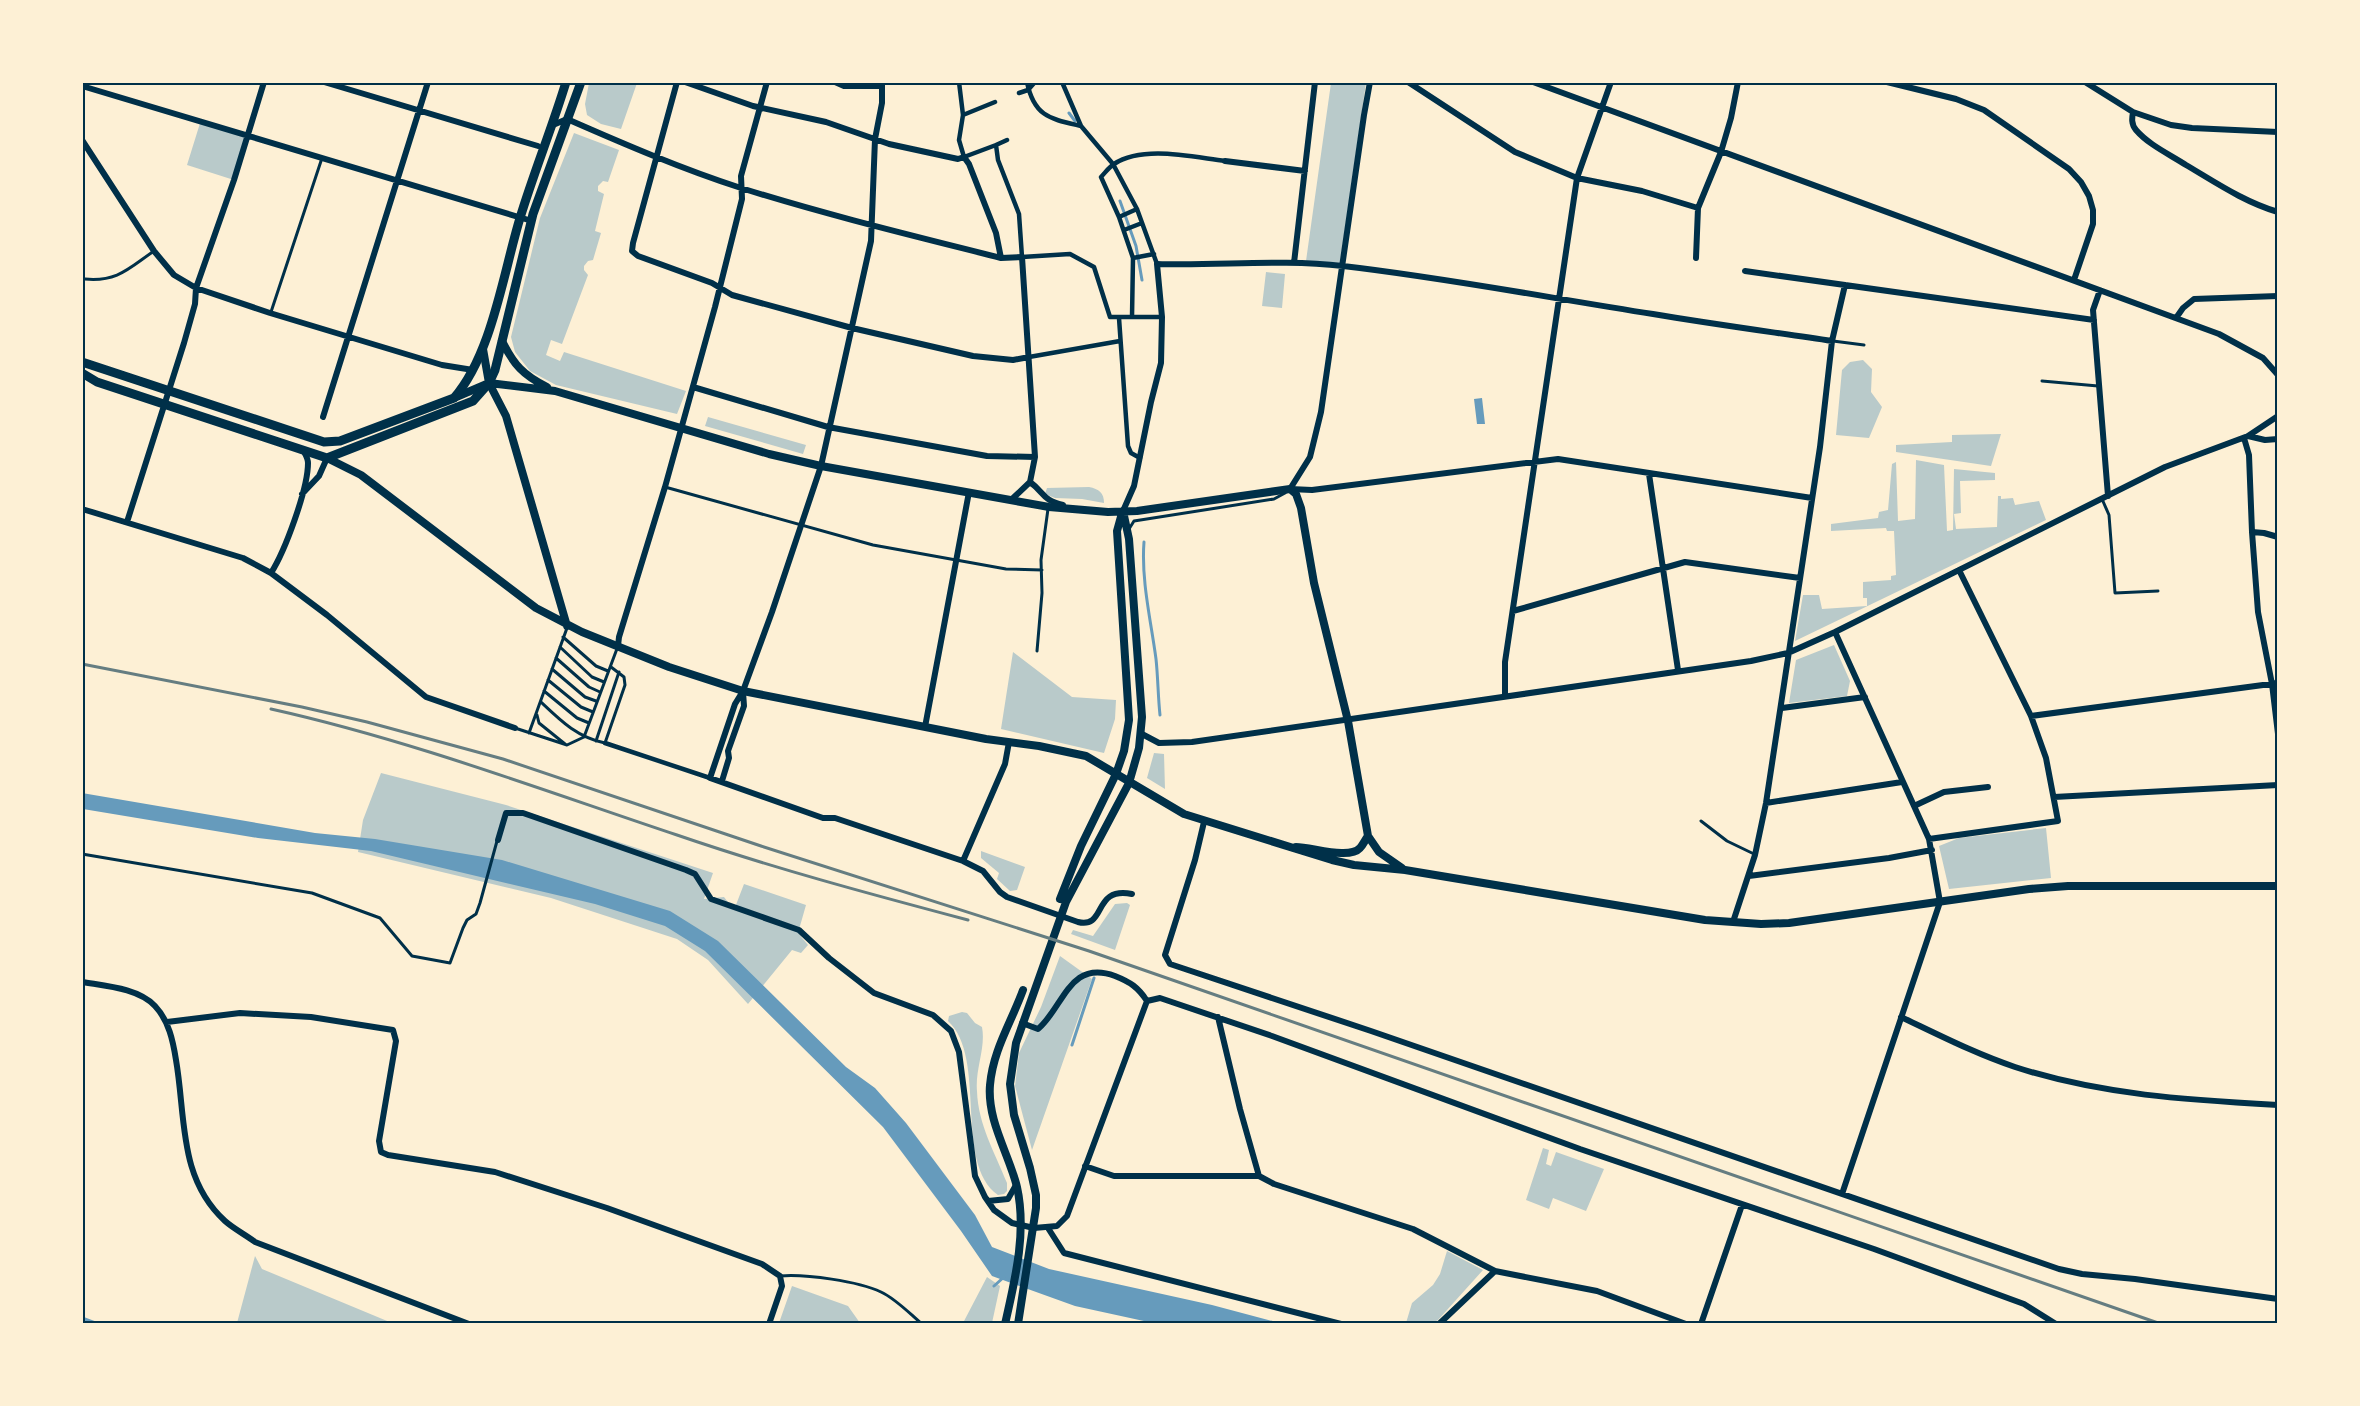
<svg xmlns="http://www.w3.org/2000/svg" width="2360" height="1406" viewBox="0 0 2360 1406" font-family="'PT Sans Narrow',sans-serif">
  <style>
    .green { fill: #b9caca }
    .water { fill: #669bbc }
    .lines { fill: none; stroke-linecap: round; stroke-linejoin: round }
    .stream { stroke: #669bbc; stroke-width: 3 }
    .service { stroke: #003049; stroke-width: 3 }
    .pedestrian { stroke: #003049; stroke-width: 4.5 }
    .minor { stroke: #003049; stroke-width: 6 }
    .tertiary { stroke: #003049; stroke-width: 8 }
    .secondary { stroke: #003049; stroke-width: 8 }
    .primary { stroke: #003049; stroke-width: 9 }
    .rail { stroke: #657d81; stroke-width: 3 }
    .neatline { fill: none; stroke: #003049; stroke-width: 2 }
  </style>
  <rect width="100%" height="100%" fill="#fdf0d5"/>
  <path class="green" d="M589 83H637L621 129 601 124 587 115 585 104Z
    M1331 83H1366L1340 263 1306 261Z
    M201 120 247 135 234 180 187 165Z
    M574 133 619 150 608 182 603 181 598 186V191L604 194 595 231 601 233 593 260 588 261 584 266V270L588 275 562 344 551 340 546 355 560 361 564 352 686 391 677 414 556 385 530 371 515 352 511 337 540 218Z
    M1266 272 1285 274 1282 308 1262 306Z
    M1863 360 1872 369 1871 392 1882 407 1869 438 1836 435 1842 370 1850 362Z
    M708 417 806 445 803 454 705 426Z
    M2001 434 1991 466 1896 452V445L1952 442V435Z
    M1916 460 1944 465 1947 531 1953 530 1954 469 1995 473V480L1960 481 1961 513 1954 514 1956 529 1997 527 1998 496H2001V499L2013 498 2015 505 2039 501 2046 520 1795 641 1803 595H1819L1822 609 1867 606V598H1863V582L1891 580V576L1896 575 1894 531H1887L1886 528 1831 531V524L1878 518 1879 512 1888 510 1892 464 1896 462 1898 521 1915 519Z
    M1089 487C1099 489 1104 493 1104 503L1082 499 1055 498 1045 494 1047 488Z
    M1834 645 1850 681 1847 696 1789 703 1796 660Z
    M1013 652 1072 697 1116 700 1115 719 1104 753 1001 729Z
    M1154 753 1164 754 1165 789 1147 778Z
    M381 773 506 805 713 873 704 899 724 897 734 910 744 884 806 905 798 933 808 945 801 953 792 950 748 1004 708 960 677 939 551 898 358 852 363 820Z
    M2046 828 2051 878 1949 889 1939 846 1959 838Z
    M981 851 1025 867 1017 890 1010 891 997 879 999 873 981 858Z
    M1127 903 1130 905 1115 950 1071 934 1073 930 1093 936 1115 904Z
    M1060 956 1092 979 1032 1150 1015 1086 1019 1053 1041 1007Z
    M962 1012 967 1013 975 1023 982 1027C986 1048 975 1069 977 1091 978 1124 995 1153 1007 1183V1191L1004 1194 998 1195C953 1163 988 1058 948 1021L949 1016Z
    M1543 1148 1549 1150 1546 1164 1551 1166 1556 1152 1604 1169 1586 1211 1553 1198 1549 1209 1526 1200Z
    M1447 1251 1483 1270 1438 1320 1432 1323H1406L1412 1303 1433 1285 1440 1274Z
    M255 1256 262 1269 392 1323H237Z
    M987 1277 1000 1286 992 1323H963Z
    M792 1286 848 1306 860 1323H779Z"/>
  <path class="water" d="M1482 398 1485 424H1477L1474 399Z
    M82 793 315 833 375 839 502 860 670 911 718 941 846 1067 875 1088 906 1123 975 1215 992 1247 1049 1269 1212 1305 1280 1323H1153L1075 1306 992 1276 961 1231 883 1127 705 951 665 926 595 904 371 851 258 838 83 809Z"/>
  <g class="lines">
    <path class="stream" d="M1069 113 1075 121
      M1120 201 1136 246 1142 280
      M1144 542C1141 580 1151 621 1156 659 1158 677 1158 697 1160 715
      M1072 1045 1094 978
      M994 1286 1004 1277
      M82 1318 98 1324"/>
    <path class="service" d="M85 279C118 282 129 268 154 251
      M271 312 322 158
      M1833 341 1864 345
      M2042 381 2098 386
      M665 487 873 545 1006 569 1042 570
      M2102 499 2109 515 2115 593 2158 591
      M1129 529 1134 521 1274 499 1285 493
      M563 637 596 666 608 671
      M560 647 592 677 604 682
      M1037 651 1042 593 1041 560 1048 509
      M556 658 589 687 600 692
      M552 669 585 697 596 701
      M548 680 581 707 593 712
      M544 691 577 718 589 723
      M541 702C561 721 577 737 605 743L625 685 624 677 611 667
      M537 715 539 723 565 744
      M515 728 567 745 584 737
      M529 733 567 628
      M584 737 618 646
      M596 741 619 672
      M1701 821 1727 841 1754 854
      M82 854 312 893 380 918 412 956 450 963 463 928 467 920 476 914 480 903 497 841
      M780 1276C806 1274 858 1281 881 1292 896 1299 909 1313 922 1324"/>
    <path class="pedestrian" d="M959 82 963 115 959 140 964 157 996 145
      M1027 82C1034 117 1051 119 1081 126
      M1062 82 1081 126 1113 164 1137 209 1157 264
      M1019 93 1028 90 1035 82
      M963 115 995 102
      M1007 140 996 145 998 160 1019 214 1022 257 1070 254 1094 267 1110 317H1162
      M1119 217 1137 209
      M1124 230 1142 223
      M1133 258 1154 254
      M1132 317 1133 258 1119 217 1101 177C1105 173 1109 167 1114 164 1143 145 1192 157 1225 161
      M1119 318 1128 446 1131 453 1140 458
      M1029 357 1120 341
      M605 743 710 778"/>
    <path class="minor" d="M324 82 538 146
      M677 82 633 243 632 251 638 256 712 283 732 295 852 328 973 356 1013 360 1029 357
      M685 82 753 106 826 122 889 144 958 159 964 157 969 164 996 233 1001 258
      M835 82 844 86H882
      M882 82V103L875 139 871 241 821 466 772 612 743 691 735 704 710 778 823 818H835L963 861 983 871 1000 892 1007 897 1078 922C1107 929 1092 886 1132 894
      M1408 82 1515 152 1577 178 1642 191 1698 208
      M1533 82 2219 334 2263 358 2278 375
      M1887 82 1956 99 1984 110 2069 169 2081 182 2089 196 2093 210V224L2074 280
      M2085 82 2133 112C2132 118 2131 124 2136 130 2149 145 2169 154 2186 165 2215 182 2244 202 2278 212
      M82 86 532 221
      M2133 112 2171 125 2192 128 2278 132
      M553 125 567 119C624 144 682 169 741 188 827 215 914 236 1001 258L1022 257 1035 457 1030 482 1011 500
      M82 140 154 251 174 275 196 288 270 313 442 365 473 370
      M1225 161 1305 171
      M1696 258 1698 208 1721 152 1731 118 1738 82
      M1294 263 1315 82
      M1745 271 2094 320
      M2100 290 2093 310 2108 496
      M2176 318 2183 308 2194 299 2278 296
      M693 387 828 427 987 456 1035 457
      M323 417 428 82
      M2248 436 2265 440 2278 439
      M2244 438 2249 455 2252 532 2258 612 2272 684 2278 734
      M1649 474 1678 670
      M1030 482C1045 493 1042 500 1063 505
      M1290 489 1312 490 1558 459 1812 498
      M1290 489 1310 457 1321 412 1364 115 1370 82
      M302 494 319 476 327 458
      M82 509 243 558 271 573 327 615 426 697 515 728
      M1123 511 1134 486 1151 402 1161 363 1162 317 1157 264C1219 266 1281 259 1343 266 1447 278 1550 298 1653 314 1712 324 1772 332 1832 341
      M127 522 184 343 195 304 196 288 234 180 264 82
      M2252 532 2264 533 2278 537
      M271 573C285 551 308 489 308 463 308 458 305 454 303 450
      M1513 611 1685 562 1800 578
      M1835 632 1929 839 1940 902 1842 1194
      M618 646 619 637 665 487 715 307 742 199 741 176 767 82
      M1505 696V662L1577 178 1611 82
      M1782 708 1865 697
      M2031 716 2278 683
      M925 727 969 492
      M1142 734 1159 743 1192 742 1751 661 1788 653 1835 632 2165 467 2248 436 2278 416
      M722 781 729 758 728 751 744 706 743 692
      M2054 797 2278 785
      M1766 803 1902 782
      M1914 806 1944 792 1988 787
      M1204 822 1195 860 1165 955 1170 964 1371 1031 2059 1269 2082 1274 2135 1279 2278 1299
      M1929 839 2058 821 2046 758 2031 716 1959 570
      M498 840 506 813H523L686 870 695 874 711 899 799 930 829 958 874 993 933 1015 951 1031 959 1052 975 1176 985 1197 994 1210 1012 1223 1034 1228 1057 1226 1067 1216 1147 1001
      M963 861 1005 764 1009 742
      M1749 876 1889 858 1932 850
      M1733 922 1755 855 1766 803 1820 447 1832 341 1845 285
      M82 982C105 986 138 988 155 1006 169 1021 173 1041 176 1060 186 1117 178 1178 225 1221 234 1229 246 1235 255 1242L469 1324
      M1147 1001 1160 998 1272 1036 1580 1149 1874 1249 2024 1304 2056 1324
      M1218 1017 1240 1109 1259 1176 1274 1184 1413 1229 1495 1271 1597 1291 1686 1324
      M1901 1017C1939 1035 1976 1054 2015 1067 2101 1095 2188 1100 2278 1105
      M167 1022 240 1013 311 1017 393 1030 396 1041 379 1141 381 1152 388 1155 495 1172 607 1208 762 1264 780 1276 782 1286 769 1324
      M1022 1023 1038 1029C1064 1007 1069 959 1115 976 1130 982 1138 987 1147 1001
      M1085 1166 1114 1176H1259
      M988 1201 1008 1199 1016 1185
      M1048 1228 1064 1253 1341 1324
      M1439 1324 1495 1271
      M1701 1324 1742 1205"/>
    <path class="tertiary" d="M1060 899 1081 846 1116 774
      M1005 1324C1015 1280 1027 1232 1017 1187 1009 1154 987 1121 990 1085 993 1050 1011 1023 1023 990
      M1018 1324 1036 1208V1195L1030 1168 1014 1115 1010 1084 1016 1043 1066 902 1129 783"/>
    <path class="secondary" d="M502 341C514 365 523 375 547 387
      M483 349 489 383 506 416 567 626
      M454 398 489 383 555 391 769 454 821 466 1049 507 1108 512 1137 511 1290 489 1296 494 1301 508 1314 583 1348 721 1368 836 1379 852 1402 868
      M327 458 361 475 536 608 582 632 669 667 743 691 986 739 1039 746 1086 756 1184 814 1332 860 1354 865 1405 870 1705 920 1761 924 1789 923 2029 889 2068 886H2278
      M1123 511 1129 539 1142 717 1139 748 1129 783
      M1116 774 1124 751 1129 720 1117 531 1122 513
      M1296 847C1312 847 1349 860 1360 848 1363 845 1365 840 1368 836"/>
    <path class="primary" d="M82 362 324 442 340 441 454 398C492 354 503 274 520 218 534 172 552 128 566 82
      M82 373 97 382 327 458 473 401 489 383 495 370 533 214 581 82"/>
    <path class="rail" d="M82 664 302 707 367 722 503 759 761 846 1089 951 2161 1324
      M271 709C410 740 542 790 677 835 773 868 870 894 968 920"/>
  </g>
  <rect width="2360" height="1406" fill="none" stroke="#fdf0d5" stroke-width="168"/>
  <rect x="84" y="84" width="2192" height="1238" class="neatline"/>
</svg>
